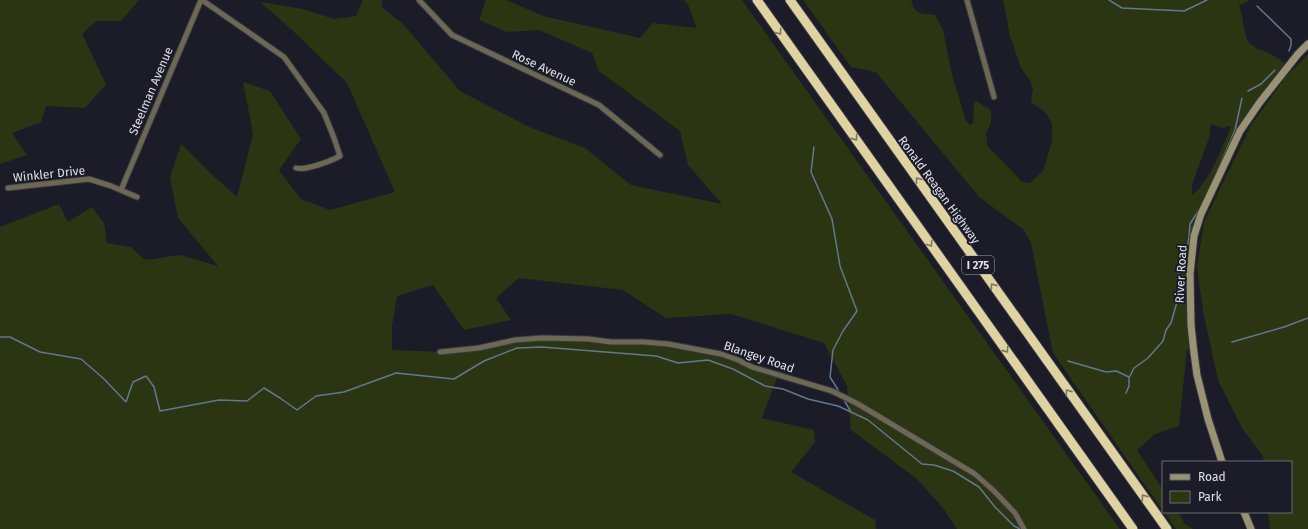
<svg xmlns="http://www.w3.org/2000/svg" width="1308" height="529" viewBox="0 0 1308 529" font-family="'Fira Sans',sans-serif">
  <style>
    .green { fill: #2b3512; fill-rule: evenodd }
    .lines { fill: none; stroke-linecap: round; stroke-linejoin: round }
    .stream { stroke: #627790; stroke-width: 1.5 }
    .street-casing { stroke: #363743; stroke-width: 7 }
    .secondary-casing { stroke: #363743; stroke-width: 9 }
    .highway-casing { stroke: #363743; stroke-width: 11 }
    .street { stroke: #6c6854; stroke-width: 5 }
    .secondary { stroke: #9a9373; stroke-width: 7 }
    .highway { stroke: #ded3a1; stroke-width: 9 }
    .oneway { stroke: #7c7864 }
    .labels { text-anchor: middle; stroke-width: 4; stroke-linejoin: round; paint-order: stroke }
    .shield { fill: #1b1c28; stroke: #a4a5ae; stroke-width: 1 }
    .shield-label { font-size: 11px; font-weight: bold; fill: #dee0e8 }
    .street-label { font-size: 12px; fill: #dee0e8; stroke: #1b1c28 }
  </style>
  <rect width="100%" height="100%" fill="#1b1c28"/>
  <path class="green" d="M0 0H139L121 21H96L82 34 106 84 85 108 46 106 41 122 12 133 27 155 0 164Z
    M363 0H382V7L404 25 460 91 529 127 585 148 631 185 722 204 688 165 680 131 599 71 592 53 539 30 507 32 479 20 486 0H506L543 16 640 38 653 23 697 28 688 5 684 0H742L1120 529H957L943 508 917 479 851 430 847 386 824 343 731 314 666 318 623 290 519 278 496 298 511 320 464 330 433 285 397 296 392 326V350L441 352 515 340 643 342 709 351 778 375 762 418 814 430 815 442 791 472 875 520 876 529H0V227L59 204 68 222 92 207 104 223 107 243 131 247 145 260 180 255 218 266 178 218 170 177 181 144 208 171 237 197 253 134 243 82 270 91 301 139 279 170 301 199 330 210 395 192 347 83 292 30 260 2 303 9 334 19 356 16Z
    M803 0H911C916 16 920 13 935 15L943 30 952 75 966 121 970 125 973 123 974 104 976 101 991 110V122L986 134 988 147 1009 168 1022 182 1030 183 1043 171 1052 141V125L1049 118 1044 111 1031 102 1033 89 1030 81 1021 68 1010 36 1003 0H1250L1239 6C1244 17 1243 29 1247 39 1251 48 1263 50 1270 54 1276 56 1281 61 1286 64L1261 95 1192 233C1184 274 1187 310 1190 351L1187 349 1179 426 1155 434 1137 450 1163 490V511L1053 353 1031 243 1024 230 979 197 876 72 851 67ZM1211 124 1222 128 1230 126V129C1222 148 1209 183 1192 195V185L1209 138Z
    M1308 54V529H1270L1268 512H1291V462H1264L1263 456 1242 428 1218 380 1203 311 1197 267 1204 222 1251 125 1285 78Z
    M1164 512H1178L1185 524 1193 529H1176Z"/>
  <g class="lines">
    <path class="stream" d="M1109 0 1122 8 1184 11 1207 0
      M1257 6 1291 39V45L1289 51
      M1248 91 1261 84 1275 70
      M814 147 811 172 832 219 840 266 857 311 843 331 833 350 830 377 840 393
      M1216 174 1235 130 1242 98
      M0 337H10L40 352 81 359 103 378 126 402 133 382 146 376 154 387 160 411 219 400 247 401 264 388 280 398 297 410 316 396 344 392 396 373 454 379 484 361 517 348 542 347 656 356 678 363 708 360 733 369 765 386 783 389 808 399 838 406 868 420 922 464 934 465 953 471 979 487 995 507 1014 526 1020 529
      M1232 342 1284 327 1308 318
      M1068 361 1106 372 1116 371 1129 377
      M1126 393 1129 386V378L1134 368 1148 358 1163 341 1166 330 1171 323 1179 295 1178 274 1183 262 1187 249 1189 237 1190 224 1200 208
      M844 400 851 412"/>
    <defs>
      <path id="street" d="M202 0 284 57 324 113 334 138 340 156C331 161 305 171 296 168
        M419 0 452 35 599 105 660 155
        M967 0 994 97
        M8 188 89 179 111 186 137 197
        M121 190 201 0
        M440 352 479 348 515 340 542 338 588 339 611 342H643L668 344 721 354 738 360 752 367 832 391 858 404 975 474 994 491 1015 513 1024 529"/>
      <path id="secondary" d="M1222 462 1208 419 1197 375 1194 353 1191 325 1190 274 1194 236 1201 214 1240 131 1260 102 1298 54 1308 44
        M1244 512 1251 529"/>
      <path id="highway" d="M757 0 1133 529
        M790 0 1167 529"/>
    </defs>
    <use href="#street" class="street-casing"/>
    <use href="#secondary" class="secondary-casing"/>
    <use href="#highway" class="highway-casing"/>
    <use href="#street" class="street"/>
    <use href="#secondary" class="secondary"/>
    <use href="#highway" class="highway"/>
  </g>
  <defs><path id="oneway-chevron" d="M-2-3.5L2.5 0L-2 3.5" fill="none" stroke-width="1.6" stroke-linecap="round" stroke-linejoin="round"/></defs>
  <g class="oneway">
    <use href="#oneway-chevron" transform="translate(779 32) rotate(54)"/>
    <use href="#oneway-chevron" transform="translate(855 138) rotate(55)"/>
    <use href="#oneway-chevron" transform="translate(918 180) rotate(-126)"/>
    <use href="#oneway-chevron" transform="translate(930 244) rotate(56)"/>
    <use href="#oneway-chevron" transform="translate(993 286) rotate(-125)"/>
    <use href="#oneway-chevron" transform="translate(1006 350) rotate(55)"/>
    <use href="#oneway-chevron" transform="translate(1068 392) rotate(-125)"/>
    <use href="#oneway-chevron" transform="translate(1144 497) rotate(-125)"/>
  </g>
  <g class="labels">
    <rect class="shield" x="962" y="256" width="32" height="18" rx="3"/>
    <g class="shield-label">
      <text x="978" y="269">I 275</text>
    </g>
    <g class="street-label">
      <text transform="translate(544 68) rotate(25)" y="4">Rose Avenue</text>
      <text transform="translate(151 91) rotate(-67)" y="4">Steelman Avenue</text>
      <text transform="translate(49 174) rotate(-6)" y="4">Winkler Drive</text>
      <text transform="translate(939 190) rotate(54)" y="4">Ronald Reagan Highway</text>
      <text transform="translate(1181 274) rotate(-87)" y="4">River Road</text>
      <text transform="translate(759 357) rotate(19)" y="4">Blangey Road</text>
    </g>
  </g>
  <rect x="1162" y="461" width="130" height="52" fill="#1b1c28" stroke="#696a75"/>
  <rect x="1170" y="474" width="20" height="6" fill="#9a9373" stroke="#696a75"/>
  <text x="1198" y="481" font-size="12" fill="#dee0e8">Road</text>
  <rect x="1170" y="491" width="20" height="12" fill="#2b3512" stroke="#696a75"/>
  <text x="1198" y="501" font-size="12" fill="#dee0e8">Park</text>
</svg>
